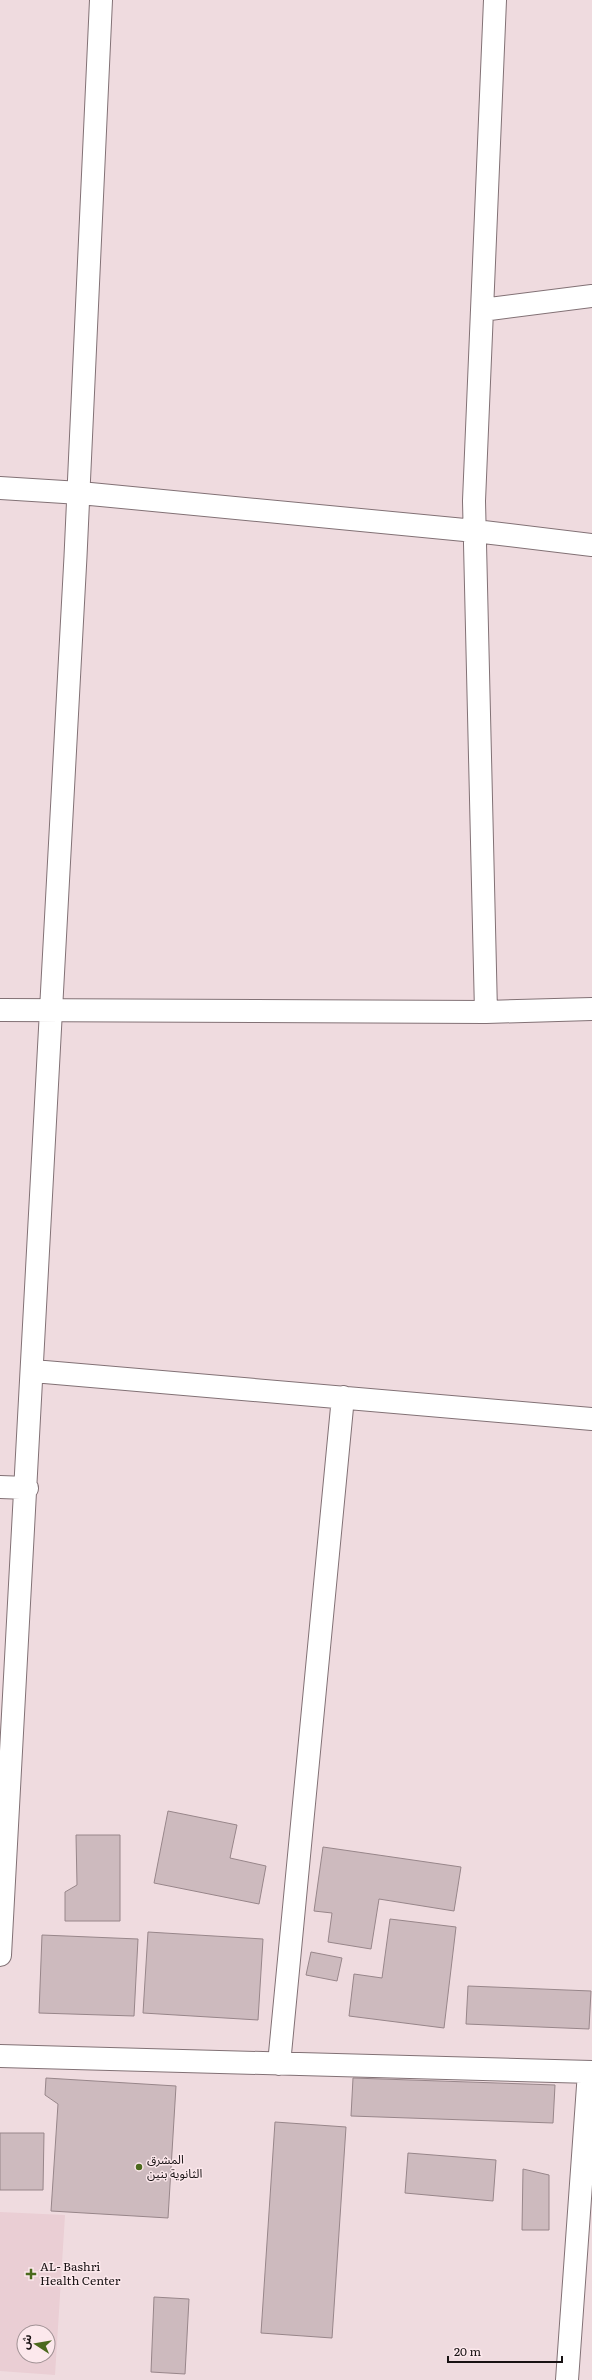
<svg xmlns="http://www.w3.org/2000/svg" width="592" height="2380" viewBox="0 0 592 2380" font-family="Literata,'Noto Sans Arabic',serif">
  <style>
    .built { fill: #eaced4; fill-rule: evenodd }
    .building { fill: #cdbabe; stroke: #98868a }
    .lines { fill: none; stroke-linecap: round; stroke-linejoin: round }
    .minor-casing { stroke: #827175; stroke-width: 24 }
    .minor { stroke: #fff; stroke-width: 22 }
    .poi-dot { fill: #4b691d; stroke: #fce8ec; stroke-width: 1.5 }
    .labels { text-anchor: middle; stroke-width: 3; stroke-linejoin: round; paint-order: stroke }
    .poi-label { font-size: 12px; fill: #181213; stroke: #fce8ec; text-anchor: start }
  </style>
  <rect width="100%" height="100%" fill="#efdbdf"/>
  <path class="built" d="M0 2212 65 2215 55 2375 0 2371ZM24 2332H48V2356H24Z"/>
  <path class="building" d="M168 1811 237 1825 230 1858 266 1866 259 1904 154 1883Z
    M76 1835H120V1921H65V1892L77 1885Z
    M323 1847 461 1867 454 1911 379 1899 371 1949 328 1942 332 1913 314 1911Z
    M390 1919 456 1927 444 2028 349 2016 354 1974 382 1978Z
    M148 1932 263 1939 258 2020 143 2013Z
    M42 1935 138 1939 134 2016 39 2013Z
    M311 1952 342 1958 337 1981 306 1975Z
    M468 1986 591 1991 589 2029 466 2024Z
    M46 2078 176 2086 168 2218 51 2211 58 2104 45 2095Z
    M353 2078 555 2085 553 2123 351 2116Z
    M275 2122 346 2127 332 2338 261 2333Z
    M0 2133H44L43 2190H0Z
    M408 2153 496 2160 493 2201 405 2193Z
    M523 2169 549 2175V2230H522Z
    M154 2297 189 2299 185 2374 151 2372Z"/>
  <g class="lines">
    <defs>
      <path id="minor" d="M482 310 592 296
        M0 488 80 493 475 531 592 545
        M0 1010 486 1012 592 1009
        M486 1012 474 501 495 0
        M33 1371 592 1419
        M0 1487 27 1488
        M0 1955C38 1304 73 652 101 0
        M0 2056 592 2072
        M279 2064 343 1397
        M567 2380 589 2072"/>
    </defs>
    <use href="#minor" class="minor-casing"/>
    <use href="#minor" class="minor"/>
  </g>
  <g class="poi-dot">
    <circle cx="139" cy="2167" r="4"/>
    <path d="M29 2268h4v4h4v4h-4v4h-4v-4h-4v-4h4z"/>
  </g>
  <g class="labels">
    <g class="poi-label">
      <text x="147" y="2164">المشرق<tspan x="147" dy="14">الثانوية بنين</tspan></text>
      <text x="40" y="2271">AL- Bashri<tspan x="40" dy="14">Health Center</tspan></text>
    </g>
  </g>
  <g transform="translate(36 2344) rotate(282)"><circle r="19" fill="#fce8ec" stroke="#a19295"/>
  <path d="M0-3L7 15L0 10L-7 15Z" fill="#4b691d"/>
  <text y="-6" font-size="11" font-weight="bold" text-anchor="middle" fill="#181213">ش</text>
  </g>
  <path d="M448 2356v6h114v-6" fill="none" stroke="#181213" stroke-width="2"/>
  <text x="454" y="2356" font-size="12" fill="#181213" stroke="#fce8ec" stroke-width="3" paint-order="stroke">20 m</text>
</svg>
